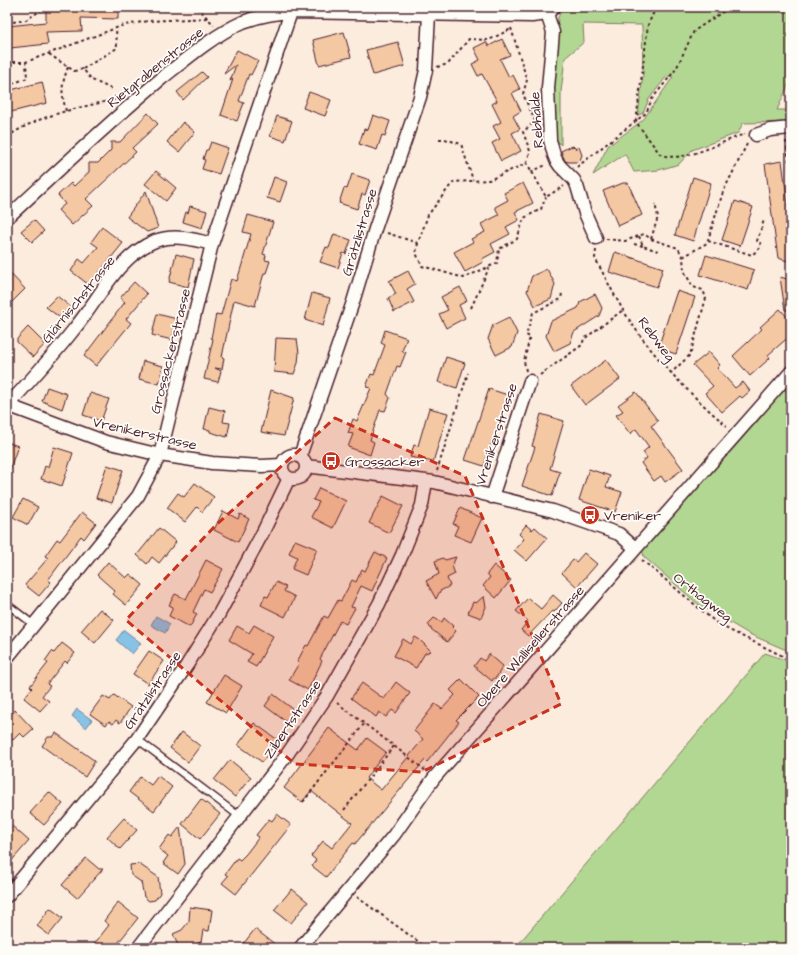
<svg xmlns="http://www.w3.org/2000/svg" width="798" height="955" viewBox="0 0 798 955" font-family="'Architects Daughter',sans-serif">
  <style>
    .green { fill: #b2d792; stroke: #7e7b5e }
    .water { fill: #87c3e6; stroke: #6f819b }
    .building { fill: #f5c8a4; stroke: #4a1f2b }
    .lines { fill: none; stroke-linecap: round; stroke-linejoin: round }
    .service-casing { stroke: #4a1f2b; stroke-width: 9 }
    .minor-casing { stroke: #4a1f2b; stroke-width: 15 }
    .path { stroke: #4a1f2b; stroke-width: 2; stroke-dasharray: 3 3; stroke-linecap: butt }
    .service { stroke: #fdfcf7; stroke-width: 6 }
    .minor { stroke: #fdfcf7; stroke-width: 12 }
    .marked { fill: #c8321e; fill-opacity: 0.2; stroke: #c8321e; stroke-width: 3; stroke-dasharray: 8 5; stroke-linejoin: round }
    .labels { text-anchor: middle; stroke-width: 3.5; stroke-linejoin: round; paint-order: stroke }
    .street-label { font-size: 14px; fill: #4a1f2b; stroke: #fdfcf7 }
    .poi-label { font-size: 14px; fill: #4a1f2b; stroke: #fdfcf7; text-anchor: start }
  </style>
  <rect width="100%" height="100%" fill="#fbecde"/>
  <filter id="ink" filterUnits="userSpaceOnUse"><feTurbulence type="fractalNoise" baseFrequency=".025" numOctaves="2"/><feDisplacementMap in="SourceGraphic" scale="8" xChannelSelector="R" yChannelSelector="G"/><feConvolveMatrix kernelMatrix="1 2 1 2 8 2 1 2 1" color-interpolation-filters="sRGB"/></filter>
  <g filter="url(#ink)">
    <path class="green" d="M564 7H791V79L777 110H791V122L743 123 738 133 692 150 679 164 659 170 634 172 625 154 593 175 608 146 643 120 673 77 667 76 649 99 643 113 638 115 643 74 642 25 583 24 584 42 565 58 561 92V145L556 139 553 78 558 17Z
      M791 380V652L749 634 698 604 644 557 642 549Z
      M765 653 791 662V948H515Z"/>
    <path class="water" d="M156 616 170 624 165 633 151 625Z
      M124 630 141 643 132 654 116 640Z
      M77 709 92 720 86 728 72 716Z"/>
    <path class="building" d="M82 7H118V19L81 18 82 31 46 32 48 44 10 48 8 26 46 22V10L82 9Z
      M344 32 351 57 319 65 313 40Z
      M502 39 510 55 500 59 509 77 513 75 520 89 512 93 521 111 513 116 520 129 512 133 521 151 501 161 492 143 500 139 493 126 501 122 492 104 497 101 482 74 478 76 472 64 480 60 474 48 486 42 489 46Z
      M398 42 405 66 373 75 366 50Z
      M237 50 258 61 251 75 249 74 239 101 244 103 237 121 221 115 233 79 230 81 236 65 224 74Z
      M202 72 207 77 183 100 177 92Z
      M42 82 47 103 7 113V91Z
      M309 92 331 100 325 116 303 108Z
      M148 113 158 124 132 148 136 152 86 199 93 206 72 225 58 210 65 204 58 195 71 183 74 186 89 172V163H98L111 150V142H120Z
      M373 115 390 121 385 136 382 135 377 150 359 144 364 129 368 130Z
      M277 116 292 121 285 141 270 136Z
      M183 122 195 132 179 152 167 142Z
      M211 142 228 148 219 174 202 169 205 160 203 159 206 150H208Z
      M573 146 576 149 579 147 582 155 580 160 577 162H569L565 161 561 151 567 148Z
      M782 161 791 227V262L778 258 765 164Z
      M156 171 176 188 166 201 145 184Z
      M352 174 370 180 365 195 362 194 357 209 339 203 344 188 347 189Z
      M274 177 287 182 280 202 267 198Z
      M693 177 711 183 693 241 675 235Z
      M523 183 533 203 515 212 519 220 506 227 510 234 491 244 495 252 482 259 483 262 465 272 454 252 473 242 471 239 485 232 481 224 499 215 495 207 508 200 504 193Z
      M623 183H628L642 215 618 226 603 191Z
      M146 191 158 228 147 232 127 217Z
      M735 201 753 207 740 246 722 240Z
      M190 206 207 211 202 228 183 222 186 212 188 213Z
      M248 215 273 222 263 254 266 255 265 260 270 261 266 273H264L255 306 234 300 222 357 224 358 222 369 215 368 221 371 218 382 204 379 213 339 211 338 216 314 221 315 231 279 237 281 251 234 243 232Z
      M34 220 44 231 32 242 21 231Z
      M102 227 123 243 89 285 71 271 79 259 84 263 98 247 91 242Z
      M334 234 351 240 346 254 343 253 338 268 320 262 326 247 329 248Z
      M615 252 663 268 657 287 609 272Z
      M176 254 194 259 188 287 169 282Z
      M706 255 754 270 748 290 700 275Z
      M547 269 555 284 551 299 535 306 527 291 532 276Z
      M7 270 25 289 7 307Z
      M408 271 415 284 407 289 414 302 394 312 388 298 396 294 389 281Z
      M780 277 791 280V310H785Z
      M134 282 147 294 126 319 131 323 96 366 84 356 125 302 120 298Z
      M460 287 467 301 459 305 465 318 446 328 439 314 448 310 441 297Z
      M677 291 695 297 676 354 658 348Z
      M312 293 330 298 323 326 305 320Z
      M595 294 602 308 599 316 574 332 570 343 554 351 546 336 551 321 578 308 580 302Z
      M57 296 72 308 63 320 46 307Z
      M780 309 791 321V335L768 355 770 358 750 376 733 356 762 329 760 327Z
      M157 314 177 319 172 340 152 335Z
      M509 317 517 333 512 347 496 355 488 339 493 325Z
      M28 327 45 344 33 357 17 342V339Z
      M385 330 407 338 402 351 406 352 400 367 397 366 387 394 390 398 385 411 380 410 370 440 374 442 370 455 348 447 353 434 348 433 353 419 357 421 371 388 366 387 371 374 374 375 385 345 381 343Z
      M276 338 297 339 299 353 298 363 294 374 274 372Z
      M709 352 720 365 717 368 735 388 743 382 750 391 742 398 740 396 722 412 705 393 713 386 693 365Z
      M446 357 465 363 457 388 438 382Z
      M606 360 620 379 585 405 571 386Z
      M143 361 163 366 159 384 139 379Z
      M47 387 67 394 62 409 42 401Z
      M489 389 508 395 484 466 465 460Z
      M271 390 294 398 284 436 261 432Z
      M636 392 658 421 651 426 683 469 665 482 661 476 654 481 641 463 647 458 643 452 649 447 636 429 630 434 616 415 623 411 618 405Z
      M90 393 109 399 101 421 83 415Z
      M209 407 225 411 223 422 230 423 227 437 210 432V430L204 429Z
      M429 408 448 413 433 462 410 457 414 445 418 446Z
      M541 414 564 421 550 469 560 472 552 496 522 486 535 447 532 446Z
      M7 442 18 446 8 474 7 473Z
      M54 447 73 453 62 486 41 479 45 466 48 467Z
      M107 465 123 470 112 503 96 498Z
      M589 469 610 476 606 487 622 492 615 512 579 500Z
      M195 483 214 497 202 512 197 507 185 522 167 508 178 493 184 497Z
      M319 488 346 501 333 528 311 517 319 502 313 500Z
      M383 496 403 506 389 533 369 523Z
      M23 499 38 507 28 525 13 517Z
      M460 508 482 518 471 542 454 535 458 526 453 524Z
      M223 511 238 519 240 514 249 519 238 542 214 530Z
      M82 512 96 523 84 539 81 536 48 580 51 582 39 596 25 585 48 558 45 556 57 539 60 541Z
      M526 525 532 530 535 527 547 538 527 561 514 550 524 539 519 534Z
      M159 528 176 542 159 563 152 557 147 564 137 555Z
      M295 540 317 549 306 575 292 569 297 557 289 553Z
      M375 552 387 558 372 591 361 586 351 607 355 608 346 624 340 621 320 659 322 661 308 690 289 680 299 663 297 662 306 645 308 646 324 616 328 618 338 600 341 601 352 580 356 582 362 569 365 571Z
      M584 553 597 564 577 587 562 573 573 560 576 562Z
      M456 557 452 566 455 574 447 578 450 586 440 591 436 599 426 581 439 574 435 561 443 558 445 560Z
      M206 560 223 569 210 592 204 589 193 612 197 614 190 627 169 616 173 607 169 605 175 594 186 599Z
      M108 562 126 578 130 574 143 585 126 605 113 594 115 591 97 575Z
      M494 565 511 580 496 598 483 586 490 577 487 574Z
      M276 582 286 587 284 591 295 597 285 617 261 605 265 596 268 597Z
      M553 595 562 603 554 612 552 611 528 636 521 630 528 621 516 611 528 598 541 609Z
      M484 596 486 607 481 618 468 613 473 602 476 603Z
      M100 609 114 620 95 643 81 631Z
      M434 618 442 622 444 618 453 626 452 627 456 631 447 642 431 629 428 624Z
      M254 625 273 636 256 667 247 662 252 654 229 640 237 626 249 633Z
      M415 637 420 640 431 651 425 653 416 668 394 656 403 639 411 644Z
      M62 643 75 653 67 663 65 661 47 684 50 686 42 696 49 701 40 711 24 698 32 688 30 686 48 663 45 661 52 651 54 653Z
      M149 651 164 661 148 684 133 674Z
      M489 654 503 666 496 678H494L492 681 474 666 480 658 484 661Z
      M224 675 242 686 226 713 207 702Z
      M461 679 479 697 456 720 459 722 427 762 425 760 355 844 353 843 326 877 312 866 316 860 311 856 323 841 332 848 352 823 311 791 302 802 284 788 329 728 358 750 367 738 386 752 366 778 381 790 423 739 414 731 435 704 442 709 455 695 450 690Z
      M396 682 410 693 396 713 392 710 386 717 379 712 376 717 351 698 362 683 384 699Z
      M273 694 297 712 289 724 265 706Z
      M114 695 131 707 120 723 116 720 113 724 109 721 106 725 90 714 103 696 110 700Z
      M7 707 13 713 15 710 33 729 24 737 20 733 13 740 7 734Z
      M254 723 278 740 262 762 238 745Z
      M182 732 200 746 188 762 170 748Z
      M56 733 95 761 85 777 42 746 48 737H53Z
      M230 760 251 777 235 797 214 780Z
      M158 776 172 787 154 811 129 792 140 777 151 785Z
      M49 792 63 804 44 825 30 813Z
      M201 799 220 814 200 839 182 824Z
      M277 814 291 825 236 894 222 883 228 876 225 874 237 858 240 860 246 854 259 837 256 835 269 819 272 821Z
      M124 818 137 830 120 849 107 837Z
      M12 826 29 841 7 866V831Z
      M180 827 185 864 178 874 163 863 168 856 159 849 169 835 172 837Z
      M86 858 99 869H103L77 898 62 885Z
      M139 864 158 877 160 893 155 900 149 901 144 897 141 882 131 875 130 865Z
      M292 889 308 902 291 923 274 910Z
      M118 902 138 918 114 948H91L109 925 104 921Z
      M190 907 212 910 209 931 203 930 201 942 187 948H179L173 934 182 930 189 921Z
      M50 908 63 918 49 935 37 926Z
      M255 929 280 948H240Z"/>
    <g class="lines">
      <defs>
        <path id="service" d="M7 604 34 625
          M137 739 239 816"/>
        <path id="minor" d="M547 14 553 32 548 88 550 140 554 155 556 160 560 166 574 180 577 186 585 213 596 238
          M756 135 770 130 791 128
          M7 218C58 171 108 123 161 79 186 59 214 35 243 22 259 16 274 13 291 12L532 16 547 14 554 7
          M7 405 106 442 160 455 212 463 262 466 281 465
          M7 406C30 381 54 355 75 328 99 299 118 256 155 241 174 234 193 239 212 244
          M282 467a12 12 0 1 1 24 0a12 12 0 1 1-24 0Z
          M300 456 353 302 375 229 420 97 426 70 429 14
          M306 466 434 482 553 511 619 534 635 548
          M492 497 530 381
          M7 658 138 496 160 455 212 244 291 12
          M7 896 137 739 187 665 219 614 240 575 263 532 289 478
          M138 948 286 756 327 696 379 604 402 555 422 505 426 481
          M300 948 394 835 434 778 791 372"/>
      </defs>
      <use href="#service" class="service-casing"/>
      <use href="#minor" class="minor-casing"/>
      <path class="path" d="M197 7 214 25
        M656 7 648 25 636 122 660 154C682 165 722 141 745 134
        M7 23 26 20 46 7
        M511 28 527 80 523 94 535 121 523 132 530 151 527 163
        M49 54 74 71 83 69 92 80 114 90
        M7 62H26L124 25 149 21 209 18
        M437 67 448 64 469 39 489 40 511 29
        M83 69 117 48 116 28
        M7 86 27 78 26 63
        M66 111C61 91 61 87 68 67
        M7 137C40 114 79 108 117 99
        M439 139H445L461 144 473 180
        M786 141 791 175
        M577 167 646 113 652 99 676 69 694 31 730 7
        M531 172 546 165
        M7 179 13 180
        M387 233 418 243 428 215 453 182 489 180 527 163 546 197 564 186
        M639 236 643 246 658 251
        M606 239 625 241 644 234 651 239 678 248 683 257 684 271 693 287 703 290 706 298 690 355 671 373
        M651 239 658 217 655 204
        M708 241 752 255 761 247 760 242 757 241 764 220
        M418 243 416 253 422 266 464 278 497 263 499 249 517 239 524 218 541 209 546 197
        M634 244 643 246
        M596 250 595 258C604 275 613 293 623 310 650 354 687 392 727 426
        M683 257 707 243 723 192 747 144
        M471 308 489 268
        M526 371 524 361 530 337 526 335 533 313 561 299 562 293
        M540 375 582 345 584 339 623 310
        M437 471 468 373
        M642 560 719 625 791 660
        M337 703 394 746 426 771
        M303 802 364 724
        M344 810 394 746
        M357 897 427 948"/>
      <use href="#service" class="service"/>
      <use href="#minor" class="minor"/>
    </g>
  </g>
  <path class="marked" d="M335 418 465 476 561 704 422 772 295 764 126 620 216 525Z"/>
  <defs>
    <symbol id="bus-disc" viewBox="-11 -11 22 22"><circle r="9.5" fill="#c8321e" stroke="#fdfcf7"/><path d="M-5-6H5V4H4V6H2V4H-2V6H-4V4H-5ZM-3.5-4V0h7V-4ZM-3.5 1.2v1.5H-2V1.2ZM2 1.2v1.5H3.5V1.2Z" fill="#fff"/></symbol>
  </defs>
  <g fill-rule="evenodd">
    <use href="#bus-disc" x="320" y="450" width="22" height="22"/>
    <use href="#bus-disc" x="579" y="504" width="22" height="22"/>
  </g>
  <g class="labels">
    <g class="street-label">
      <text transform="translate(155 67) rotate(-39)" y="5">Rietgrabenstrasse</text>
      <text transform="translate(536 120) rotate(-94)" y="5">Rebhalde</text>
      <text transform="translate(359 232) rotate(-73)" y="5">Grätzlistrasse</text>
      <text transform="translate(78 299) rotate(-51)" y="5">Glärnischstrasse</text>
      <text transform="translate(657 339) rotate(53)" y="5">Rebweg</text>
      <text transform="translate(170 351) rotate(-76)" y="5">Grossackerstrasse</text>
      <text transform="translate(145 433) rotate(13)" y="5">Vrenikerstrasse</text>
      <text transform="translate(496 434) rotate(-72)" y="5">Vrenikerstrasse</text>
      <text transform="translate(703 597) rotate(38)" y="5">Orthagweg</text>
      <text transform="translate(530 646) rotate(-49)" y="5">Obere Wallisellerstrasse</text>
      <text transform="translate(152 690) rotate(-56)" y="5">Grätzlistrasse</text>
      <text transform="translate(292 719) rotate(-56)" y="5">Zibertstrasse</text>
    </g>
    <g class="poi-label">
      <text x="345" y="466">Grossacker</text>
      <text x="604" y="520">Vreniker</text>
    </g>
  </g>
  <rect width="798" height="955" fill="none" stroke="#fdfcf7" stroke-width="24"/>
  <rect x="12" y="12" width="774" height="931" fill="none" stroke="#4a1f2b" stroke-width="1.5" filter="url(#ink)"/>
</svg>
